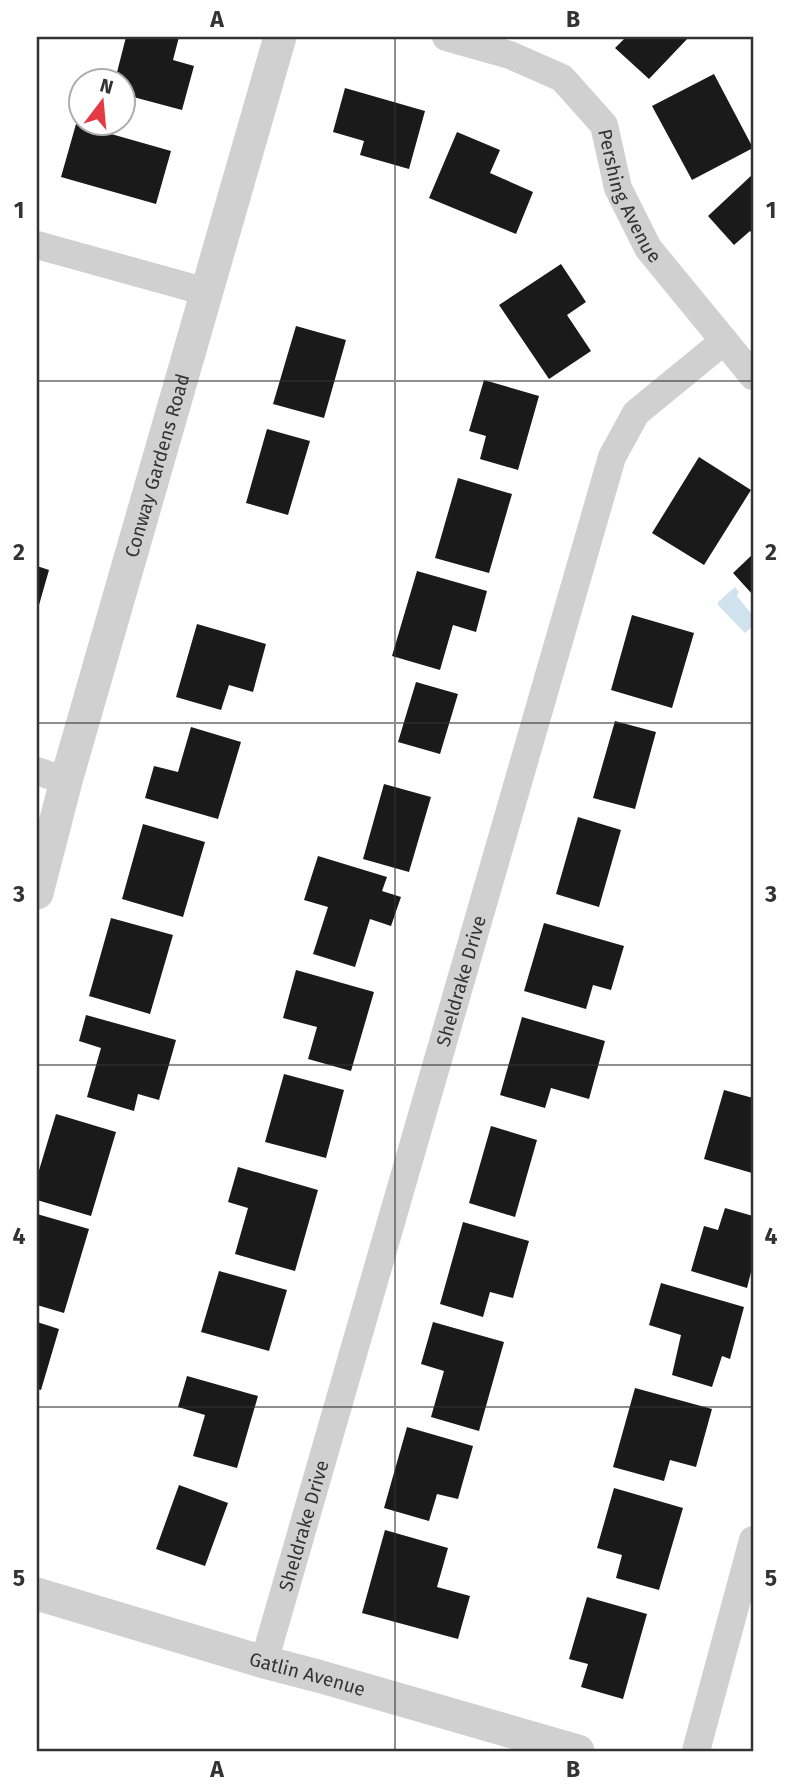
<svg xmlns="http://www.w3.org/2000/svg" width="790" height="1788" viewBox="0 0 790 1788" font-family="'Fira Sans',sans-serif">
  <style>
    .water { fill: #cfe2ee }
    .building { fill: #1a1a1a }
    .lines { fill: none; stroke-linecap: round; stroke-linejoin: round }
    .minor { stroke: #d0d0d0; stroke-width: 28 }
    .tertiary { stroke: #d0d0d0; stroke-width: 33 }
    .grid { fill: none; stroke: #333; stroke-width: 2; stroke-opacity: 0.55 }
    .labels { text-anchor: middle; stroke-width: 7; stroke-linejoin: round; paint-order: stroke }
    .street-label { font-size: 19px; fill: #333; stroke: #fff }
    .neatline { fill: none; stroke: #333; stroke-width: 2.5 }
    .grid-label { font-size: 23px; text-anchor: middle; font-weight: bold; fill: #333 }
  </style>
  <rect width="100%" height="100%" fill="#fff"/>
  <path class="water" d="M735 587 739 592 737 596 753 616V626L745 633 718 605V602Z"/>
  <path class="building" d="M126 37H179L173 60 194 66 182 110 122 94V80H115Z
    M626 37H689L649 79 615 48Z
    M714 74 753 148 692 180 652 106Z
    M345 88 425 111 409 169 360 155 364 141 333 132Z
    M76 124 171 151 156 204 61 177Z
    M457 132 500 150 490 173 533 192 516 234 429 198Z
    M753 174V235L750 231 734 245 708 216Z
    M561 264 586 302 567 315 591 351 549 379 499 305Z
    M296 326 346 340 324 418 273 404Z
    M484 380 539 396 518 470 480 459 486 436 469 431Z
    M267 429 310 441 288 515 246 503Z
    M699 457 751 490 704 565 652 533Z
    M458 478 512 494 489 573 435 558Z
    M753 554V595L733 573Z
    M37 566 49 570 37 612Z
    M417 571 487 591 476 632 453 625 440 670 392 656Z
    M632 615 694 633 672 708 611 690Z
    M197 624 266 644 253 692 229 685 221 710 176 697Z
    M416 682 458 694 440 754 398 742Z
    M615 721 656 732 635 809 593 798Z
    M191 727 241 742 218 819 145 798 154 766 178 772Z
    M384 784 431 797 409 872 363 859Z
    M578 817 621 830 599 907 556 894Z
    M143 824 205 842 183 917 122 899Z
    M318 856 387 877 382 891 401 897 391 926 370 919 355 967 313 954 328 907 304 900Z
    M111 918 173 935 150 1014 89 996Z
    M544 923 624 946 611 990 593 985 586 1009 524 991Z
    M296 970 374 992 351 1071 308 1059 317 1027 283 1018Z
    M86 1015 176 1040 159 1100 138 1094 134 1111 87 1097 101 1048 79 1041Z
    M522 1017 605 1041 589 1099 551 1088 545 1108 500 1095Z
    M284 1074 344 1090 326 1158 265 1142Z
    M724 1090 753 1098 752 1173 704 1159Z
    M56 1114 116 1132 91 1216 37 1200V1177Z
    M491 1126 537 1140 515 1217 469 1203Z
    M238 1167 318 1190 295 1271 235 1254 248 1208 228 1202Z
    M725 1208 753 1216V1264L747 1288 691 1271 704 1226 718 1230Z
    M37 1214 89 1229 64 1313 37 1305Z
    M463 1222 529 1241 513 1298 490 1292 483 1317 440 1304Z
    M219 1271 287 1290 269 1351 201 1332Z
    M661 1283 744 1307 730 1359 722 1356 712 1387 672 1375 681 1335 649 1325Z
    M37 1322 59 1329 41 1390 37 1389Z
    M433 1322 504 1342 479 1431 431 1417 444 1371 421 1364Z
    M187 1376 258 1396 237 1468 193 1456 205 1415 178 1407Z
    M635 1388 712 1409 696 1467 670 1460 664 1481 613 1467Z
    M407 1427 473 1446 458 1499 437 1494 429 1521 384 1508Z
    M179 1485 228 1503 205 1566 156 1549Z
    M614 1488 683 1508 659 1590 616 1578 622 1555 597 1548Z
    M385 1530 448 1548 437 1587 470 1596 458 1639 362 1613Z
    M587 1597 647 1614 623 1699 581 1687 588 1664 569 1659Z"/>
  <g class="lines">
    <g class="minor">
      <path id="s1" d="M446 37 510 55 562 78 604 125 618 188 648 248 753 376"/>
      <path d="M37 245 207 292"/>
      <path d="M37 771 66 781"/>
      <path id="s2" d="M264 1662 612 457 636 413 724 341"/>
      <path d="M696 1751 753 1540"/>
    </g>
    <g class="tertiary">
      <path id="s3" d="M37 893 66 781 280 37"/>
      <path id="s4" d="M37 1594 264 1662 318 1676 578 1751"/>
    </g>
  </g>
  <path class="grid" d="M395 37V1751M37 381H753M37 723H753M37 1065H753M37 1407H753"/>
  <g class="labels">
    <g class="street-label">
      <text dy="7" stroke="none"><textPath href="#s1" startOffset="262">Pershing Avenue</textPath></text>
      <text dy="7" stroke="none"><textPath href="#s3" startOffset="444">Conway Gardens Road</textPath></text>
      <text dy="7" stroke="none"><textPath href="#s2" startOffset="709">Sheldrake Drive</textPath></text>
      <text dy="7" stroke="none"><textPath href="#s2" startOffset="142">Sheldrake Drive</textPath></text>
      <text dy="7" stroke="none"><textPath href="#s4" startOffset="282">Gatlin Avenue</textPath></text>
    </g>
  </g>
  <rect width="790" height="1788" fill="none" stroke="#ffffff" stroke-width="77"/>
  <g transform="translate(102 102) rotate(16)"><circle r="33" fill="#ffffff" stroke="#adadad" stroke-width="2"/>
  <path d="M0-5L12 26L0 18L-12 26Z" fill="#e63946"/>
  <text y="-10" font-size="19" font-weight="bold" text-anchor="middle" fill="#333333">N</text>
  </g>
  <rect x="38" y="38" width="714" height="1712" class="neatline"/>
  <g class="grid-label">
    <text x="217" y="27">A</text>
    <text x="573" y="27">B</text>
    <text x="19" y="218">1</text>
    <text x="771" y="218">1</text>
    <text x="19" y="560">2</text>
    <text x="771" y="560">2</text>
    <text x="19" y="902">3</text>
    <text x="771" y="902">3</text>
    <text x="19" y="1244">4</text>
    <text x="771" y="1244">4</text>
    <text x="19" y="1586">5</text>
    <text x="771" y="1586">5</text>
    <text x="217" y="1777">A</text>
    <text x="573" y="1777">B</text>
  </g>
</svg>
